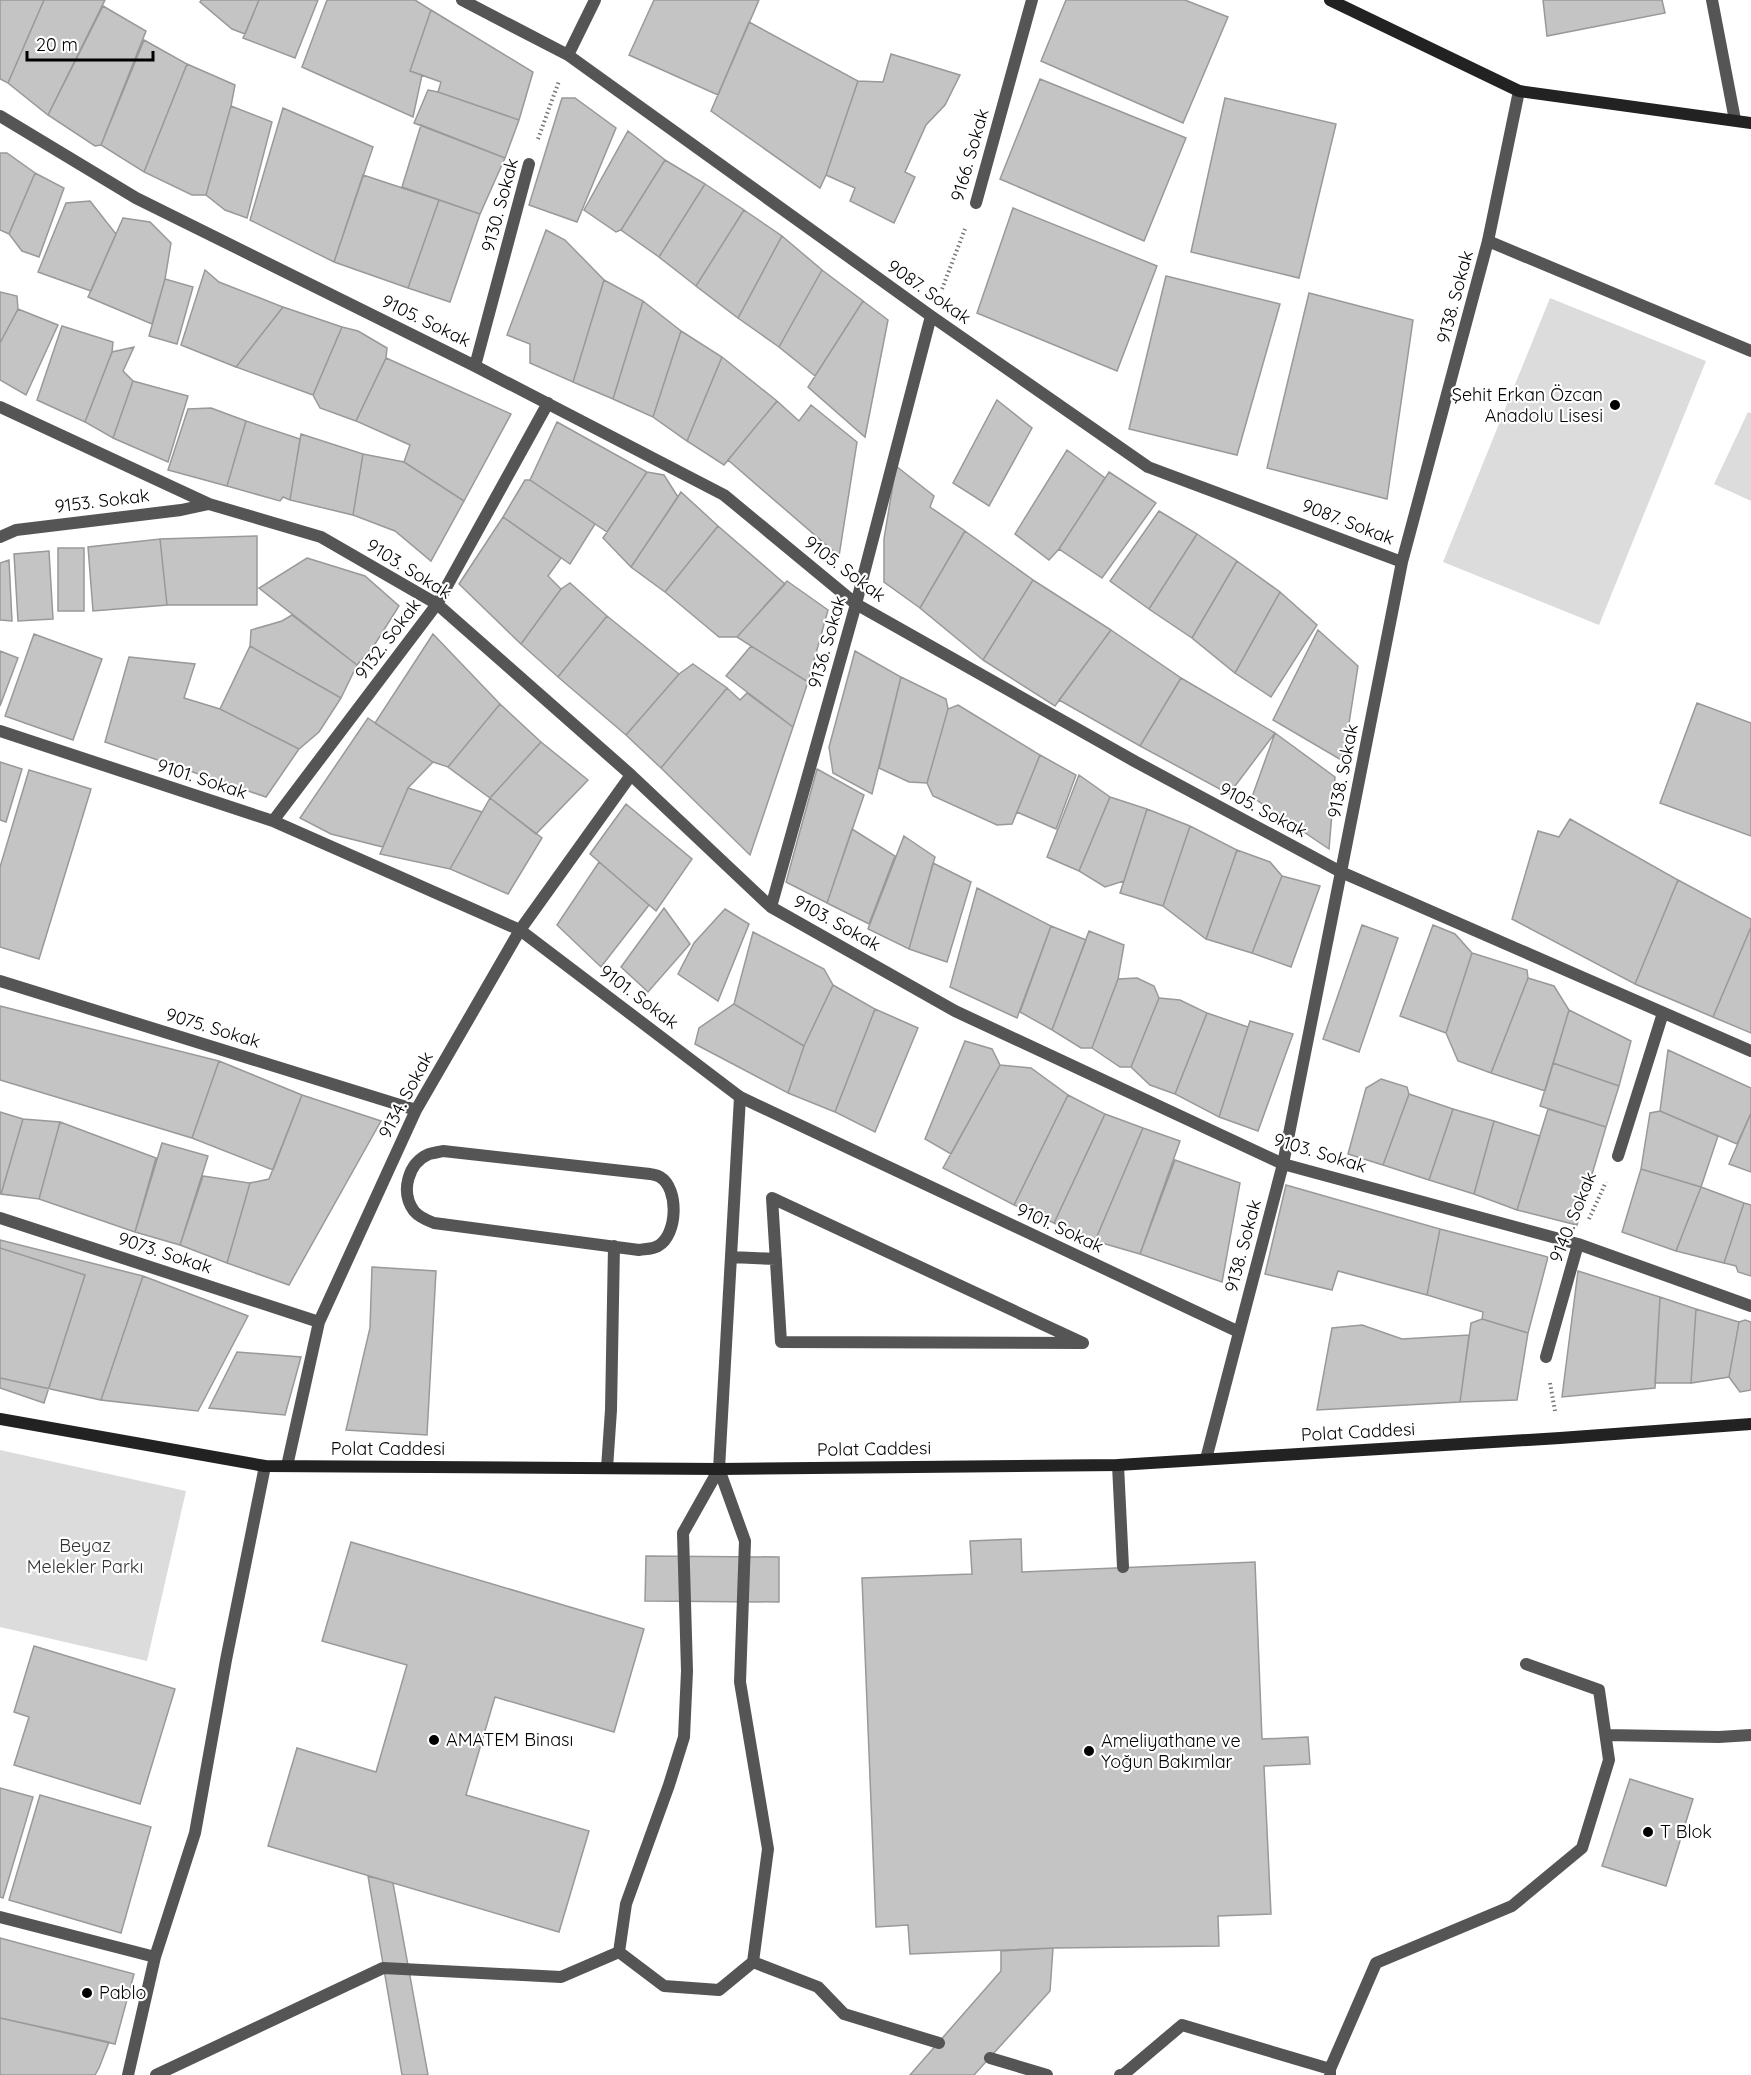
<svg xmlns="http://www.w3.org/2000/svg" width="1751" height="2075" viewBox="0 0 1751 2075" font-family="Quicksand,sans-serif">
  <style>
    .green { fill: #dcdcdc }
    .building { fill: #c4c4c4; stroke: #999; stroke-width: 1.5 }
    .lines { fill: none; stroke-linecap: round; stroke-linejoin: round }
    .path { stroke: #777; stroke-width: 4; stroke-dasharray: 1.5 3; stroke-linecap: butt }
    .service { stroke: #555; stroke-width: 12 }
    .minor { stroke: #555; stroke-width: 12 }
    .secondary { stroke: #222; stroke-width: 12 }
    .poi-dot { fill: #000; stroke: #fff; stroke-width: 2 }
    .labels { text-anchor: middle; stroke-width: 4.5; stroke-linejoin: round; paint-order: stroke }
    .street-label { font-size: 18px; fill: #000; stroke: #fff }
    .poi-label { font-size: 18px; fill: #000; stroke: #fff; text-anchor: start }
    .park-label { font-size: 18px; fill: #333; stroke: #fff }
  </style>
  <rect width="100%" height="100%" fill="#fff"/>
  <path class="green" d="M1550 298 1706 361 1599 625 1443 562Z
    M1748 412 1751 413V501L1714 484Z
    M0 1450 186 1491 147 1661 0 1627Z"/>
  <path class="building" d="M0 0H44L8 83 0 79Z
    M44 0H105L48 115 8 83Z
    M201 0H259L245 34 232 29 200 2Z
    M259 0H318L295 58 243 38Z
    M327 0H415L431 10 410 71 422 75 413 117 302 67Z
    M654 0H759L718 95 629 55Z
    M1066 0H1185L1228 17 1183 123 1041 61Z
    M1543 0H1662L1665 13 1547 36Z
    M103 6 146 31 101 145 95 146 48 115Z
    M431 10 533 72 519 120 438 92 441 82 410 71Z
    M749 22 858 81 826 175 820 188 711 111Z
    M144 40 187 64 144 172 101 145Z
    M891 54 960 75 945 105 926 125 905 172 915 177 894 223 850 201 855 188 826 175 858 81 883 82Z
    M187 64 235 85 231 106 206 195H192L144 172Z
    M1040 79 1186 138 1144 241 1000 179Z
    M428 90 438 92 519 120 505 158 414 123Z
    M562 98H575L616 128 577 222 529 205Z
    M1225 98 1336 124 1299 278 1191 252Z
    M231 106 272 122 247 218 225 210 206 195Z
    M283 108 373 147 334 262 250 220Z
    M421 125 505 158 480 214 402 187Z
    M628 131 665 160 621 230 616 232 584 210Z
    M0 153H7L35 173 9 234 0 230Z
    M665 160 705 184 659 257 621 230Z
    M35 173 64 188 39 257 22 251 9 234Z
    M363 175 439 200 408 288 334 262Z
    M705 184 744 210 696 286 659 257Z
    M439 200 480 214 450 302 408 288Z
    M90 201 116 234 91 291 38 272 66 203Z
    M1013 208 1157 266 1117 371 977 313Z
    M744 210 782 236 738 318 696 286Z
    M123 218 150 222 171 243 165 279 152 324 88 297Z
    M546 230 565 240 604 280 573 382 530 363V344L507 335Z
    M782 236 822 270 779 347 738 318Z
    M205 270 219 282 283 307 236 367 181 345Z
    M822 270 863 301 815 376 779 347Z
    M1166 276 1280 304 1237 455 1129 429Z
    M165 279 193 287 177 344 149 336Z
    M604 280 643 301 613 399 573 382Z
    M0 292 17 296 18 309 0 343Z
    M1309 293 1413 320 1387 499 1267 468Z
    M643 301 681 331 653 417 613 399Z
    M863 301 888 320 865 437 808 387Z
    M283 307 342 327 313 395 236 367Z
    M18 309 58 325 26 395 0 380V343Z
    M62 326 113 342 112 352 85 422 37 400Z
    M342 327 358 331 387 348 386 358 356 421 320 408 313 395Z
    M681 331 722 357 687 441 653 417Z
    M134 347 123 371 133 381 113 438 85 422 112 352Z
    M722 357 777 401 724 465 687 441Z
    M386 358 511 414 464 501 404 462 410 445 356 421Z
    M133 381 188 396 168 462 113 438Z
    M997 400 1032 428 989 506 953 483Z
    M777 401 799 421 811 405 857 442 839 556 728 460Z
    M211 408 246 421 227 486 168 470 188 409Z
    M246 421 300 439 290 500 283 497 280 501 227 486Z
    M557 422 647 472 607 532 530 480Z
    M301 434 363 454 353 515 290 500Z
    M1067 450 1105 478 1059 549 1049 560 1015 534Z
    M363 454 404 462 464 501 431 561 395 531 353 515Z
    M896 466 934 496 930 507 965 531 920 608 884 582V539Z
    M647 472 664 475 678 497 631 567 603 538Z
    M1109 472 1156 503 1102 578 1059 549Z
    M525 480H530L595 524 570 564 503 517Z
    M681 492 718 526 665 592 631 567Z
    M1159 511 1197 534 1149 609 1110 581Z
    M503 517 561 558 548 576 561 589 521 644 459 584Z
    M718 526 785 584 737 637H719L665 592Z
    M965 531 1033 580 983 660 920 608Z
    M1197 534 1237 561 1192 638 1149 609Z
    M257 536V605H167L160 539Z
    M160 539 167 605 93 611 88 547Z
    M58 548H84V611H58Z
    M49 551 53 619 18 621 14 554Z
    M307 558 365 576 399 606 375 644 357 665 259 588Z
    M9 560 12 621 0 620V563Z
    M1237 561 1280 592 1235 673 1192 638Z
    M1033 580 1111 630 1055 706 983 660Z
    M787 581 828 610 808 682 737 637Z
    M570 583 607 616 558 677 521 644 561 589Z
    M1280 592 1317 625 1271 697 1235 673Z
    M292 615 357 665 341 698 250 646 251 630 282 621Z
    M607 616 679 674 626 735 558 677Z
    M1111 630 1181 678 1140 746 1059 700Z
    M1318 630 1358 666 1343 761 1273 720Z
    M34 634 102 659 73 740 5 716Z
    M433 634 500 704 448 767 433 762 375 723Z
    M250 646 341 698 319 732 299 749 220 709Z
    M751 646 808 682 793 727 726 676Z
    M0 651 18 658 0 706Z
    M855 651 901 677 872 794 833 773 829 747Z
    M129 657 195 664 184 698 220 709 299 749 266 797 105 742Z
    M693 664 727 688 661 768 626 735 679 674Z
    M901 677 946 699 948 709 927 783 909 782 879 768Z
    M1181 678 1275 733 1229 794 1140 746Z
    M727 688 740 700 747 693 793 727 750 855 661 768Z
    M1697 703 1751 723V836L1660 803Z
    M500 704 541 742 490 798 448 767Z
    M958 705 1040 755 1012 824 997 825 933 796 927 783 948 709Z
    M368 718 433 762 408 788 383 847 331 834 300 818Z
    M1275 733 1335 777 1329 849 1252 797Z
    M541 742 588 780 536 834 490 798Z
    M1040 755 1076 775 1056 829 1017 812Z
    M0 762 22 769 6 822 0 820Z
    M817 769 864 795 827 903 786 882Z
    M29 770 91 789 39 959 0 947V867Z
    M1079 775 1110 797 1079 871 1047 857Z
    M408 788 482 812 450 869 380 854Z
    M1110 797 1147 809 1124 881 1105 887 1079 871Z
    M490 798 542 838 508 894 450 869Z
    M626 804 692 859 656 911 590 854Z
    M1147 809 1190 826 1163 906 1120 893Z
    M1570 819 1678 880 1635 984 1512 919 1538 831 1559 837Z
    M1190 826 1237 850 1206 939 1163 906Z
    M852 829 895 856 869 924 827 903Z
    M904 836 935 857 909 949 868 929Z
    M1237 850 1270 862 1282 876 1252 953 1206 939Z
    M599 862 649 905 601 967 557 925Z
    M933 863 971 882 947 962 909 949Z
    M1282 876 1320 886 1291 967 1252 953Z
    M1678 880 1751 919V927L1713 1017 1635 984Z
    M977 888 1051 926 1017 1018 950 987Z
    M664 908 690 944 648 992 621 967Z
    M725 909 749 924 718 1001 678 974 694 943Z
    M1362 925 1398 938 1359 1052 1323 1039Z
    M1433 925 1455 934 1472 953 1446 1033 1400 1016Z
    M1051 926 1086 940 1052 1030 1020 1012Z
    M1751 927V1033L1713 1017Z
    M1089 931 1124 945 1118 979 1092 1048H1081L1052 1030Z
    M753 932 824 969 833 985 804 1046 734 1004Z
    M1472 953 1527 970 1528 978 1491 1073 1458 1061 1446 1033Z
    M1137 978 1154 986 1159 998 1131 1067H1120L1092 1048 1118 979Z
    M1528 978 1554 986 1569 1010 1545 1091 1491 1073Z
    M833 985 875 1009 835 1112 788 1093 804 1046Z
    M1159 998 1180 1000 1207 1013 1175 1094 1150 1085 1131 1067Z
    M734 1004 804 1046 788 1093 695 1044 699 1028Z
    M0 1006 219 1061 192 1138 0 1080Z
    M875 1009 918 1028 875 1132 835 1112Z
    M1569 1010 1631 1041 1619 1086 1553 1063Z
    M1207 1013 1248 1027 1219 1117 1175 1094Z
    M1250 1021 1293 1034 1258 1131 1219 1117Z
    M965 1041 992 1049 1000 1065 951 1154 925 1139Z
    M1668 1050 1751 1088V1113L1737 1144 1660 1111Z
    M219 1061 302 1095 273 1170 192 1138Z
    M1553 1063 1619 1086 1606 1127 1540 1106Z
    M1000 1065 1031 1068 1068 1095 1014 1205 943 1168Z
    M1381 1079 1407 1087 1409 1094 1383 1165 1348 1154 1366 1088Z
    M1409 1094 1453 1109 1429 1180 1383 1165Z
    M302 1095 381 1121 289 1285 227 1263 250 1183 269 1179Z
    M1068 1095 1105 1114 1054 1223 1014 1205Z
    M1453 1109 1494 1121 1474 1194 1429 1180Z
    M1548 1109 1606 1127 1577 1225 1517 1210Z
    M1660 1111 1718 1136 1701 1187 1641 1169 1650 1113Z
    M0 1112 23 1119 1 1194 0 1193Z
    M1751 1113V1172L1729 1164Z
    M1105 1114 1143 1128 1095 1241 1054 1223Z
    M23 1119 60 1122 39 1199 1 1194Z
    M1494 1121 1540 1136 1517 1210 1474 1194Z
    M60 1122 156 1158 135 1232 39 1199Z
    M1143 1128 1180 1141 1140 1254 1095 1241Z
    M162 1143 208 1156 180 1245 135 1232Z
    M1175 1160 1240 1183 1222 1282 1140 1254Z
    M1641 1169 1701 1187 1676 1251 1622 1232Z
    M203 1176 250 1183 227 1263 180 1245Z
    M1286 1185 1440 1229 1427 1295 1338 1271 1332 1290 1265 1274Z
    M1701 1187 1744 1203 1724 1263 1676 1251Z
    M1744 1203 1751 1205V1276L1738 1272 1736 1266 1724 1263Z
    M1440 1229 1548 1257 1528 1333 1482 1319 1483 1312 1427 1295Z
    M0 1240 143 1276 101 1400 0 1378Z
    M0 1248 85 1275 44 1403 0 1388Z
    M372 1267 436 1271 427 1435 346 1430 370 1328Z
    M1578 1271 1660 1297 1655 1388 1562 1397Z
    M143 1276 248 1316 198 1411 101 1400Z
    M1660 1297 1696 1309 1691 1383H1655Z
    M1696 1309 1739 1322 1729 1377 1691 1383Z
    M1482 1319 1528 1333 1517 1400 1460 1402 1471 1323Z
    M1745 1320 1751 1322V1390L1740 1392 1729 1377 1739 1322Z
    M1362 1325 1402 1339 1469 1335 1460 1402 1317 1410 1332 1328Z
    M237 1352 301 1357 285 1415 209 1408Z
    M1021 1539 1022 1572 1255 1562 1262 1739 1308 1737 1310 1764 1264 1766 1271 1914 1218 1916 1219 1946 1053 1948 910 1954 908 1925 876 1927 862 1578 972 1574 970 1541Z
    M351 1542 644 1629 614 1732 495 1697 466 1795 589 1831 559 1932 268 1846 297 1748 376 1772 407 1665 322 1641Z
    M646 1556 779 1557V1602L645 1601Z
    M34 1646 175 1689 140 1804 14 1765 29 1717 14 1712Z
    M1630 1779 1693 1799 1666 1886 1602 1866Z
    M0 1788 33 1797 3 1898 0 1897Z
    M40 1795 151 1827 121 1933 9 1900Z
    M368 1876 393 1883 428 2075H402Z
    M0 1938 134 1974 115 2044 0 2018Z
    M1053 1948 1050 1991 974 2075H910L1001 1971V1951Z
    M0 2018 109 2042 99 2068 95 2075H0Z"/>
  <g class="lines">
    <path class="path" d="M538 139 559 81
      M942 289 965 229
      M1589 1219 1606 1182
      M1550 1383 1555 1411"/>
    <path class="service" d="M1488 241 1751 351
      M443 1151 650 1174C654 1175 657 1175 660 1177 679 1188 678 1235 658 1246 653 1249 645 1249 639 1250L434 1223C426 1220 419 1217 414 1211 400 1192 408 1163 429 1154 433 1153 439 1152 443 1151Z
      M1283 1164 1341 872
      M772 1198 1083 1343 781 1342Z
      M731 1257 776 1259
      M1118 1465 1123 1567
      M607 1468 611 1410 614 1246
      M719 1469 683 1533 687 1671 684 1737 669 1785 626 1904 619 1952 664 1986 719 1990 753 1962 768 1849 740 1682 745 1541 719 1469 740 1097
      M1606 1735 1719 1737 1751 1735
      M753 1962 818 1987 844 2014 939 2043
      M990 2058 1047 2075
      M156 2075 383 1968 561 1977 619 1952
      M1120 2075 1124 2074 1182 2025 1330 2069
      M1330 2075V2069L1376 1963 1512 1906 1582 1848 1609 1760 1599 1690 1526 1664"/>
    <path class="minor" d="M462 0 568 55 931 316 1148 467 1402 562
      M1712 0 1735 120
      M568 55 595 0
      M0 116 136 198 475 366 724 495 856 604 1136 762 1341 872 1751 1051
      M976 203 1032 0
      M475 366 529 164
      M0 407 209 504 321 537 437 604 631 775 771 907 955 1011 1283 1164 1578 1244 1751 1306
      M0 537 16 530 181 510 209 504
      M0 731 273 821 520 930 740 1097 1239 1332
      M273 821 437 604 548 403
      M1341 872 1402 562 1488 241 1519 91
      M771 907 856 604 931 316
      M0 981 416 1110
      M1618 1156 1663 1013
      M0 1218 319 1322
      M1546 1357 1578 1244
      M1206 1459 1283 1164
      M287 1466 319 1322 416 1110 520 930 631 775
      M0 1917 155 1957
      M128 2075 155 1957 195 1833 226 1660 265 1466"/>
    <path class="secondary" d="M1330 0 1519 91 1751 123
      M0 1419 265 1466 719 1469 1118 1465 1560 1438 1751 1424"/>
  </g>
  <g class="poi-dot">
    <circle cx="1615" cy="405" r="6"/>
    <circle cx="434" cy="1740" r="6"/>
    <circle cx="1089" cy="1751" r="6"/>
    <circle cx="1648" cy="1832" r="6"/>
    <circle cx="87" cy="1993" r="6"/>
  </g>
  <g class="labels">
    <g class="street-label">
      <text transform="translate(970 155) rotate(-74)" y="6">9166. Sokak</text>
      <text transform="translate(500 205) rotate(-75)" y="6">9130. Sokak</text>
      <text transform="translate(929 292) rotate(35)" y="6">9087. Sokak</text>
      <text transform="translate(1455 297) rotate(-75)" y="6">9138. Sokak</text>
      <text transform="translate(426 321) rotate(26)" y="6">9105. Sokak</text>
      <text transform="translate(102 501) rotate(-7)" y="6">9153. Sokak</text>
      <text transform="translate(1348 522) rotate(21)" y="6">9087. Sokak</text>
      <text transform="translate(409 569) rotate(32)" y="6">9103. Sokak</text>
      <text transform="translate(845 569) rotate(37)" y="6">9105. Sokak</text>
      <text transform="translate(388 639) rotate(-53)" y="6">9132. Sokak</text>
      <text transform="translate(827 642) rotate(-74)" y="6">9136. Sokak</text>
      <text transform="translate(1343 771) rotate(-79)" y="6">9138. Sokak</text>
      <text transform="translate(202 779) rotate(18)" y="6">9101. Sokak</text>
      <text transform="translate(1263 810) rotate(28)" y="6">9105. Sokak</text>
      <text transform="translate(837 923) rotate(29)" y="6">9103. Sokak</text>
      <text transform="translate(639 997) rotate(37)" y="6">9101. Sokak</text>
      <text transform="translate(213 1028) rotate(17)" y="6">9075. Sokak</text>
      <text transform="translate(406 1095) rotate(-62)" y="6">9134. Sokak</text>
      <text transform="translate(1320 1153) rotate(17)" y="6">9103. Sokak</text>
      <text transform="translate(1573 1217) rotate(-68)" y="6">9140. Sokak</text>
      <text transform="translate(1060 1228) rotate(25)" y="6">9101. Sokak</text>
      <text transform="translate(1243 1246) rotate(-75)" y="6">9138. Sokak</text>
      <text transform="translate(165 1253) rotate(18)" y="6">9073. Sokak</text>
      <text transform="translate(1358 1432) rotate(-3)" y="6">Polat Caddesi</text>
      <text x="388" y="1455">Polat Caddesi</text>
      <text transform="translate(874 1449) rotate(-1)" y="6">Polat Caddesi</text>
    </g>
    <g class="poi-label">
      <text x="1603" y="401" text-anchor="end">Şehit Erkan Özcan<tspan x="1603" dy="21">Anadolu Lisesi</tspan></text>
      <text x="446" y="1746">AMATEM Binası</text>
      <text x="1101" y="1747">Ameliyathane ve<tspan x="1101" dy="21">Yoğun Bakımlar</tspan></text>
      <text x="1660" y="1838">T Blok</text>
      <text x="99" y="1999">Pablo</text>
    </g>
    <g class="park-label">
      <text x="85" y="1552">Beyaz<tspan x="85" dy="21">Melekler Parkı</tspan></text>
    </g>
  </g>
  <path d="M27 51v9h126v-9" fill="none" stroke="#000000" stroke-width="3"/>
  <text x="36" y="51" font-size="18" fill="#000000" stroke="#ffffff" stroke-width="4.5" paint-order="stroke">20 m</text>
</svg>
